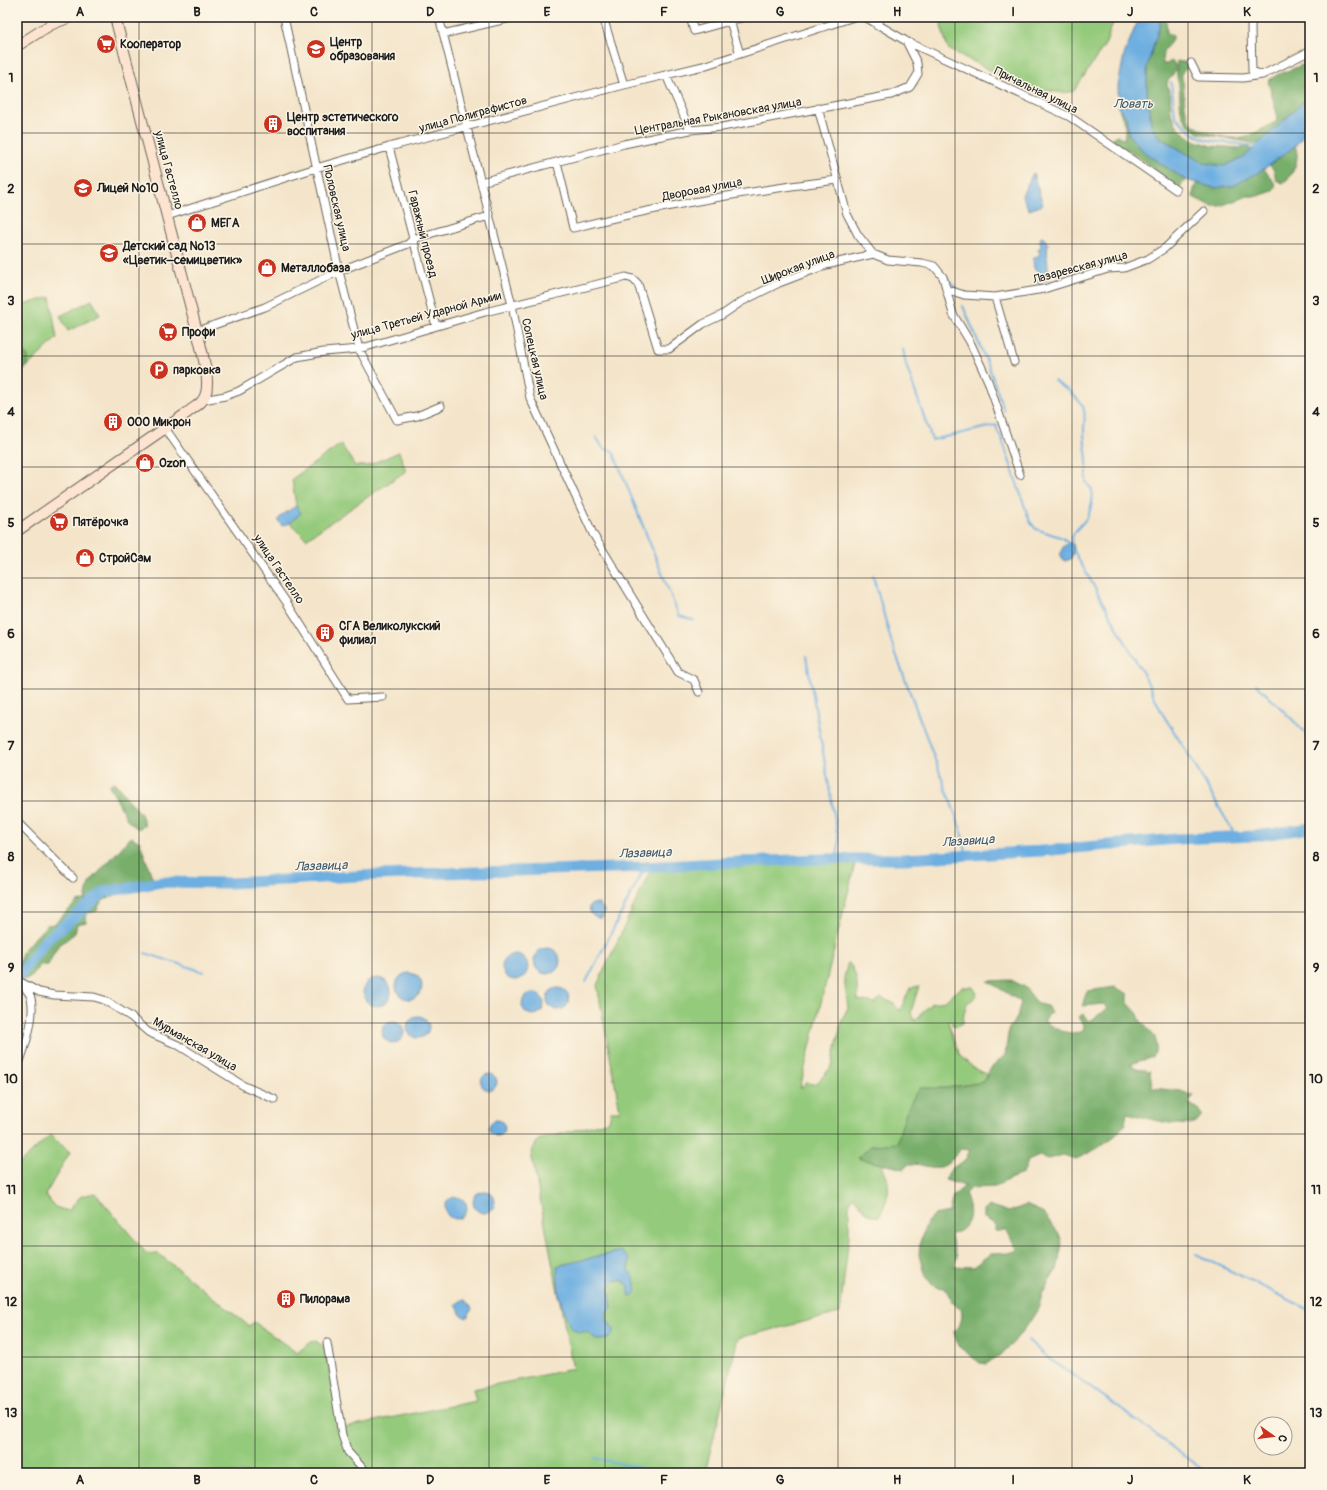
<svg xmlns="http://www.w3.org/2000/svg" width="1327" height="1490" viewBox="0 0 1327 1490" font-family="Pangolin,sans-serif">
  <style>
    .green { fill: #94ca7b; stroke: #58734c }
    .forest { fill: #77ae6b; stroke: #4a6544 }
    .water { fill: #6dafe1; stroke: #44667e }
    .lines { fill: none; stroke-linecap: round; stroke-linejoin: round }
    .stream { stroke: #6dafe1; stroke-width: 2 }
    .river { stroke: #6dafe1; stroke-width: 11 }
    .minor-casing { stroke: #686259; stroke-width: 9 }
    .secondary-casing { stroke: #686259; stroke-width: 12 }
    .minor { stroke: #fff; stroke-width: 7 }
    .secondary { stroke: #fde4d1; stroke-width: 10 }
    .grid { fill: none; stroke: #1c1c1c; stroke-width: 1; stroke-opacity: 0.55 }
    .labels { text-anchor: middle; stroke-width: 3; stroke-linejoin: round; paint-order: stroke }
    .poi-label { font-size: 12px; font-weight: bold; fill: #1c1c1c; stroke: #fcf5e5; text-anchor: start }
    .street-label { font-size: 12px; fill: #1c1c1c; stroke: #fcf5e5 }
    .water-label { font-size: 13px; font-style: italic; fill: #3c576b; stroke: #fcf5e5 }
    .neatline { fill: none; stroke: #1c1c1c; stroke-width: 1.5 }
    .grid-label { font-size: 13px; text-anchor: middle; font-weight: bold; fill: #1c1c1c }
  </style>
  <rect width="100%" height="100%" fill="#fcf5e5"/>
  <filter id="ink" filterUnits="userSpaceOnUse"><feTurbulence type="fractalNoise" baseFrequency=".025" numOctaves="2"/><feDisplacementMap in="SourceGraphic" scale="8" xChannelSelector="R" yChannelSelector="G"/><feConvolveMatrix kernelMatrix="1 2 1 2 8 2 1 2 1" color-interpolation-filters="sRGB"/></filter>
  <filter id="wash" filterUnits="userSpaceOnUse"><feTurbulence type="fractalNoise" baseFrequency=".012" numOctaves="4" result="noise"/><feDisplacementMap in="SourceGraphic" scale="16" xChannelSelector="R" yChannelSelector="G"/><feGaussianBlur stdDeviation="0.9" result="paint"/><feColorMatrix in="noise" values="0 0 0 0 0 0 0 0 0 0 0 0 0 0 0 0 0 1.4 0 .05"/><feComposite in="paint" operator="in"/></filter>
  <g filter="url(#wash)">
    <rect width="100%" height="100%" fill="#f4e5ca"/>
    <path class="green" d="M943 17H1115L1106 43 1074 91 1064 93 1024 87 948 49 941 26Z
      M50 297 57 338 28 366 17 374V307Z
      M92 300 100 315 68 331 60 316Z
      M341 444 355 466H367L399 452 406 471 306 539 290 523 300 513 296 506 292 479Z
      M856 860 800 1088 807 1083 814 1084 819 1081 832 1066 842 1019 848 1008 844 978 848 962C858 973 857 985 858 1000L875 1003 881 998 893 1003 900 1011 910 988 919 986 911 1012 915 1021 931 1003 945 1001 962 987H973L977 994 972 1000 967 1003 964 1013 963 1023 957 1026 952 1025V1020L948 1022 960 1056 975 1069 987 1074 983 1082 946 1089 897 1143 858 1158 881 1164C893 1185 889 1196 879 1217L868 1214 853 1196 849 1205V1236L840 1313 738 1338 705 1473H17V1166L50 1135 70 1152 45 1195 55 1207 68 1211 81 1196 95 1193 146 1253 159 1254 249 1326 254 1322 297 1353 314 1340 326 1348 339 1428 476 1401 473 1389 573 1369 531 1153 538 1140 609 1121 611 1111H620L597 985 650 871Z"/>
    <path class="forest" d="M1162 17H1165L1166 20 1167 33 1173 36C1171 48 1160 45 1163 64H1167L1171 61 1175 64V71L1172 77 1168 80 1167 85 1170 94 1171 114 1176 124 1181 131 1196 141 1212 146 1238 148 1247 147 1253 150 1243 158 1224 166 1203 163 1160 138 1152 129 1147 98V66Z
      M1177 61 1187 63 1186 69 1181 74C1186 88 1182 106 1189 120 1196 132 1230 140 1243 138 1249 137 1269 125 1276 122L1278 118 1268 81 1277 75 1310 62V96L1259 144 1198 133C1176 117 1182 108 1179 86 1179 82 1177 80 1177 76 1176 72 1177 66 1177 61Z
      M1119 108 1126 117 1129 135 1145 153 1186 180 1181 185 1180 189 1130 151 1114 143 1112 139 1117 135 1125 139V126Z
      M1295 146C1301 158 1293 176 1283 183L1276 180 1274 170 1269 165Z
      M1264 169 1276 185 1273 191 1258 196H1248L1220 206H1211L1193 197 1194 189 1197 183 1215 188Z
      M24 351 28 357V366L17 374V356Z
      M114 782 141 814 145 825 138 829 128 821 109 785Z
      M131 837 140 842 153 880 151 886 141 891 129 888 117 891 114 896C105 898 99 902 97 911L87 913 86 922 77 924 75 933 57 947 48 965H40L31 977 23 980 17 974V969L23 950 47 925 54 924 77 902 85 900 89 883Z
      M1011 980 1025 987 1038 1004 1047 1006 1051 1012 1044 1021C1057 1030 1068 1036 1083 1031L1084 1025 1079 1017 1083 1014 1090 1021 1108 1008 1104 1004 1082 1006 1087 991 1115 987 1128 994V1003L1138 1014 1140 1020 1155 1037 1157 1047 1153 1057 1130 1064 1136 1068 1150 1071 1152 1088 1181 1091 1193 1096 1188 1103 1197 1108 1202 1115C1200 1117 1198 1121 1196 1122 1184 1130 1140 1116 1127 1113L1125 1124 1115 1136 1091 1152 1076 1159 1063 1155 1048 1159 1039 1156 1028 1161 1023 1174 1009 1179 995 1187 971 1188 965 1193C970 1205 974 1222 960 1231 958 1232 954 1233 951 1234L953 1246 957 1256 954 1266 973 1267 990 1254 1009 1253 1018 1250 1006 1231H995V1224L984 1218V1210L988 1205 1009 1212 1026 1205 1042 1212 1058 1232 1062 1243 1057 1270 1053 1274 1042 1295 1038 1309 1027 1326 1010 1346 1001 1355 986 1364 980 1363 958 1346 954 1332 961 1322 962 1314 961 1309 953 1303 945 1288 936 1287 925 1277 919 1255 920 1242 927 1222 934 1215 949 1212 953 1196 965 1186 945 1180 951 1169 965 1160 970 1150 961 1149C956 1153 952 1160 947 1164 936 1172 921 1163 909 1164L904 1169 857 1158 872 1145 897 1143C902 1123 907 1105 920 1088H946L983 1082 991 1068 1005 1055 1009 1028 1017 1018 1021 1002 988 981Z"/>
    <path class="water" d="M1139 17H1162L1147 67V98L1152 128 1160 138 1203 163 1224 166 1243 158 1310 96V127L1295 146 1261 171 1233 186 1215 188 1186 180 1145 153 1129 135 1126 117 1119 108 1118 86 1124 55Z
      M1033 173 1043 205 1029 210 1022 195Z
      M1041 237 1044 238 1048 244C1046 255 1049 268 1048 280L1041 284H1038C1033 278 1037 277 1038 272L1034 268 1033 260 1035 257 1040 255 1038 249 1041 247 1040 240Z
      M296 506 301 513 290 523 282 526 278 520 282 515Z
      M1069 543 1073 544 1074 549 1071 559 1065 561 1062 559C1059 552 1062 546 1069 543Z
      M597 903C603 907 607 911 602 918 593 919 590 914 589 906L592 904Z
      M534 961a13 13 0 1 1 26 0a13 13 0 1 1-26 0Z
      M502 967a13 13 0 1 1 26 0a13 13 0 1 1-26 0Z
      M396 986a13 13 0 1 1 26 0a13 13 0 1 1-26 0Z
      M363 992a14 14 0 1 1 28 0a14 14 0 1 1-28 0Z
      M547 999a11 11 0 1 1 22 0a11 11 0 1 1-22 0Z
      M522 1004a11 11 0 1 1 22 0a11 11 0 1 1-22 0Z
      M407 1027a11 11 0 1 1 22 0a11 11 0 1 1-22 0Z
      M382 1032a11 11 0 1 1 22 0a11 11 0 1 1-22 0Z
      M481 1082a8 8 0 1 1 16 0a8 8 0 1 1-16 0Z
      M489 1128a8 8 0 1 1 16 0a8 8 0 1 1-16 0Z
      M473 1202a11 11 0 1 1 22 0a11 11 0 1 1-22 0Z
      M445 1208a11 11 0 1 1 22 0a11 11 0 1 1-22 0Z
      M621 1251 629 1259V1271L633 1276 637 1289 632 1297 629 1296V1286L623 1281 615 1280 609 1288 612 1307 607 1313V1320L614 1330C611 1340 606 1340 596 1340L588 1332H578L570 1327 559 1297 557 1266Z
      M464 1299 469 1304 472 1309 467 1318 461 1315 456 1304Z"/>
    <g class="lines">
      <path class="stream" d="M1171 82 1175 116 1195 135 1208 140 1220 142 1258 146
        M945 275 956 289
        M963 306 989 367 1004 411
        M903 349 906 365 932 440 997 425V430L1002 439 1030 522 1036 529 1063 538 1068 543
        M1054 381C1061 384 1060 388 1069 390 1073 396 1080 400 1083 407 1086 414 1084 423 1084 431 1084 442 1087 452 1087 462 1088 468 1086 475 1086 481 1087 485 1089 485 1091 488 1094 494 1092 504 1090 510 1087 525 1072 527 1071 543
        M596 437 603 448 613 451 679 616 694 620
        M1074 551 1145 677 1162 713 1190 757 1235 835
        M873 575 892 644 960 827 967 856
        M806 656 839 843 837 859
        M1256 684 1310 737
        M145 953 204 972
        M586 982 645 867
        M1196 1254 1310 1310
        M1028 1340 1048 1358 1088 1385 1207 1473
        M595 1458 663 1473"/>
      <path class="river" d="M17 978 45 941 104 892 161 882 230 883 377 875 645 867 738 862 825 859H903L1041 851 1176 839 1256 836 1310 828"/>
    </g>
  </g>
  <g filter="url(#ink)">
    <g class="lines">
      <defs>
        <path id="minor" d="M284 17 339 271 359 349 397 420 417 416 441 406
          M439 17 512 305 530 398 593 534 678 672 694 680 699 692
          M603 17 624 85
          M690 17 694 31 730 21 740 54
          M865 17 906 41 1070 117 1176 190
          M1252 17 1251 27 1252 71 1262 75 1310 51
          M730 21 745 17
          M877 26 881 17
          M443 34 516 17
          M1191 63 1198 77 1243 78 1262 75
          M666 75 690 130
          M818 108 847 214 858 235 873 254
          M389 147 436 326
          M557 162 573 228C660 206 748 191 837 180
          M481 182 624 144 690 130 722 127 891 95 910 87 918 74 917 63 906 41
          M167 216 316 168 389 147 624 85 703 66 854 17
          M946 289 964 295 995 297 1044 289 1108 269 1124 268 1148 259 1165 248 1204 211
          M995 297 1014 362
          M197 331 265 307 339 271 408 244 413 239 489 216
          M203 400 225 396 239 391 297 357 324 352 359 349 485 312 626 277 633 279 638 284 658 349H669L703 324 722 315 741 302 779 283 826 265 873 254 888 260 922 263 934 266 943 277 953 314 970 342 988 381 1020 475
          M165 428 287 603 348 699 383 697
          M17 822 73 878
          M17 980 39 992 54 995 94 997 104 1000 131 1017 148 1032 178 1045 244 1086 274 1099
          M17 1069C24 1051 36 1018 31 998 30 993 25 989 23 985
          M327 1343 342 1435 348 1452 367 1473"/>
        <path id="secondary" d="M17 46 50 25 70 17
          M17 531 187 413C191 409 198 406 202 401 213 389 203 357 200 343L115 17"/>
      </defs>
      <use href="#minor" class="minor-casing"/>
      <use href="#secondary" class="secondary-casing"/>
      <use href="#minor" class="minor"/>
      <use href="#secondary" class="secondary"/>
    </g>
  </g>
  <path class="grid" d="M139 17V1473M255 17V1473M372 17V1473M489 17V1473M605 17V1473M722 17V1473M838 17V1473M955 17V1473M1072 17V1473M1188 17V1473M17 133H1310M17 244H1310M17 356H1310M17 467H1310M17 578H1310M17 689H1310M17 801H1310M17 912H1310M17 1023H1310M17 1134H1310M17 1246H1310M17 1357H1310"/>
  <defs>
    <symbol id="supermarket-disc" viewBox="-11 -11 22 22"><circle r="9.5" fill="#c8321e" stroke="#fcf5e5"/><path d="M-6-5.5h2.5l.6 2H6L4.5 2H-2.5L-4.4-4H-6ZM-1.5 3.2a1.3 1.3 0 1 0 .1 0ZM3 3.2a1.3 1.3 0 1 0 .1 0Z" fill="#fff"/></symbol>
    <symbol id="school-disc" viewBox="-11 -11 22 22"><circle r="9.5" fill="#c8321e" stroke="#fcf5e5"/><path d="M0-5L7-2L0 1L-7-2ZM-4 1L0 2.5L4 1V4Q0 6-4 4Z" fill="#fff"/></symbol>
    <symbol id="building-disc" viewBox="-11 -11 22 22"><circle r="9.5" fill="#c8321e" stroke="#fcf5e5"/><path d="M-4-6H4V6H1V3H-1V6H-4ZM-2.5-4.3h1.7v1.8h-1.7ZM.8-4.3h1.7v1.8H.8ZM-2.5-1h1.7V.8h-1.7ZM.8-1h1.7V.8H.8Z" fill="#fff"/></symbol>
    <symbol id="shop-disc" viewBox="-11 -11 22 22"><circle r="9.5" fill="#c8321e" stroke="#fcf5e5"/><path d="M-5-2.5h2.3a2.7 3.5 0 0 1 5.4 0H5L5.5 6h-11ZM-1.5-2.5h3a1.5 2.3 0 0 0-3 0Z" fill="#fff"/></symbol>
    <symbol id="parking-disc" viewBox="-11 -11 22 22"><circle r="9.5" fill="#c8321e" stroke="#fcf5e5"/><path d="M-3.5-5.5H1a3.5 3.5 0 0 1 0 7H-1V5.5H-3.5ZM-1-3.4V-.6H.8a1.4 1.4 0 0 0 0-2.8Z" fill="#fff"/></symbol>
  </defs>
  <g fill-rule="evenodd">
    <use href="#supermarket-disc" x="95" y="33" width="22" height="22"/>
    <use href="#school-disc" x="305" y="38" width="22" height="22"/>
    <use href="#building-disc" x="262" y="113" width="22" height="22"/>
    <use href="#school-disc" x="72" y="177" width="22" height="22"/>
    <use href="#shop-disc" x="186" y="212" width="22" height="22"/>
    <use href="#school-disc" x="98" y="242" width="22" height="22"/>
    <use href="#shop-disc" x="256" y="257" width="22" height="22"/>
    <use href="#supermarket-disc" x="157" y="321" width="22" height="22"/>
    <use href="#parking-disc" x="148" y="359" width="22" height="22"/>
    <use href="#building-disc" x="102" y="411" width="22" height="22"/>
    <use href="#shop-disc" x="134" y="452" width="22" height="22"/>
    <use href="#supermarket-disc" x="48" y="511" width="22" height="22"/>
    <use href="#shop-disc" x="74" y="547" width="22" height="22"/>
    <use href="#building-disc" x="314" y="622" width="22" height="22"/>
    <use href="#building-disc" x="275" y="1288" width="22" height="22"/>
  </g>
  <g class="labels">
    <g class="poi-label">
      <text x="330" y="46">Центр<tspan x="330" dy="14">образования</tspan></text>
      <text x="120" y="48">Кооператор</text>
      <text x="287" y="121">Центр эстетического<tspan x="287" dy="14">воспитания</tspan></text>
      <text x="97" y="192">Лицей №10</text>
      <text x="211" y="227">МЕГА</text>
      <text x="123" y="250">Детский сад №13<tspan x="123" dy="14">«Цветик–семицветик»</tspan></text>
      <text x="281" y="272">Металлобаза</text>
      <text x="182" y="336">Профи</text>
      <text x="173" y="374">парковка</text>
      <text x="127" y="426">ООО Микрон</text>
      <text x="159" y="467">Ozon</text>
      <text x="73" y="526">Пятёрочка</text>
      <text x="99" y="562">СтройСам</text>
      <text x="339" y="630">СГА Великолукский<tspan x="339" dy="14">филиал</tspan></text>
      <text x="300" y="1303">Пилорама</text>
    </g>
    <g class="street-label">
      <text transform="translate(1036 90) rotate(26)" y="4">Причальная улица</text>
      <text transform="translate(473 114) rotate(-15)" y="4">улица Полиграфистов</text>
      <text transform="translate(718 116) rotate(-10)" y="4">Центральная Рыкановская улица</text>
      <text transform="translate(169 170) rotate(75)" y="4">улица Гастелло</text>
      <text transform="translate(702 189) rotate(-11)" y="4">Дворовая улица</text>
      <text transform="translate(337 208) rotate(77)" y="4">Половская улица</text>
      <text transform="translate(423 234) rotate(76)" y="4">Гаражный проезд</text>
      <text transform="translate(798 267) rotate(-21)" y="4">Широкая улица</text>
      <text transform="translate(1080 267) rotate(-15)" y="4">Лазаревская улица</text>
      <text transform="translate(426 315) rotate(-15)" y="4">улица Третьей Ударной Армии</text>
      <text transform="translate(535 359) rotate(77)" y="4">Сопецкая улица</text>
      <text transform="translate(279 569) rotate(56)" y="4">улица Гастелло</text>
      <text transform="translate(195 1044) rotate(30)" y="4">Мурманская улица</text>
    </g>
    <g class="water-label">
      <text x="1133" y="108">Ловать</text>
      <text transform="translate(968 840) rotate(-4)" y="5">Лазавица</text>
      <text transform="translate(645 852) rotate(-2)" y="5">Лазавица</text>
      <text transform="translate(321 865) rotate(-2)" y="5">Лазавица</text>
    </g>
  </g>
  <rect width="1327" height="1490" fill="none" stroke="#fcf5e5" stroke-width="44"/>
  <g transform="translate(1273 1436) rotate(104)"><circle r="19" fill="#fcf5e5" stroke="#a29e95"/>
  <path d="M0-3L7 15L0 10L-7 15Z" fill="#c8321e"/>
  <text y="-6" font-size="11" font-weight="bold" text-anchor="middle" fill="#1c1c1c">С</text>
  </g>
  <rect x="22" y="22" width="1283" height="1446" class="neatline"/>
  <g class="grid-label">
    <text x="80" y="16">A</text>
    <text x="197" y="16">B</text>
    <text x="314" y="16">C</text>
    <text x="430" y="16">D</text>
    <text x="547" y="16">E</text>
    <text x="664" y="16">F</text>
    <text x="780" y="16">G</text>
    <text x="897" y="16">H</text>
    <text x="1013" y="16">I</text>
    <text x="1130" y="16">J</text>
    <text x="1247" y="16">K</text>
    <text x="11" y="82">1</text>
    <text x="1316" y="82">1</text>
    <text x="11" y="193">2</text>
    <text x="1316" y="193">2</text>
    <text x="11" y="305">3</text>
    <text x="1316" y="305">3</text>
    <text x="11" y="416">4</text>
    <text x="1316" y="416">4</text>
    <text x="11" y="527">5</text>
    <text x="1316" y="527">5</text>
    <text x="11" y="638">6</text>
    <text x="1316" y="638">6</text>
    <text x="11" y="750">7</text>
    <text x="1316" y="750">7</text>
    <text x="11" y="861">8</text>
    <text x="1316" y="861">8</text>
    <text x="11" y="972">9</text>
    <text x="1316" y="972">9</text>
    <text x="11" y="1083">10</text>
    <text x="1316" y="1083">10</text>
    <text x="11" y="1194">11</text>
    <text x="1316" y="1194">11</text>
    <text x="11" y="1306">12</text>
    <text x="1316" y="1306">12</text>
    <text x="11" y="1417">13</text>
    <text x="1316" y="1417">13</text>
    <text x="80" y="1484">A</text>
    <text x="197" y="1484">B</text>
    <text x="314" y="1484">C</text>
    <text x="430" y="1484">D</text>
    <text x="547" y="1484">E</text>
    <text x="664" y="1484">F</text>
    <text x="780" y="1484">G</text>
    <text x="897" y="1484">H</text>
    <text x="1013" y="1484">I</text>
    <text x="1130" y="1484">J</text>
    <text x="1247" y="1484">K</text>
  </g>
</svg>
